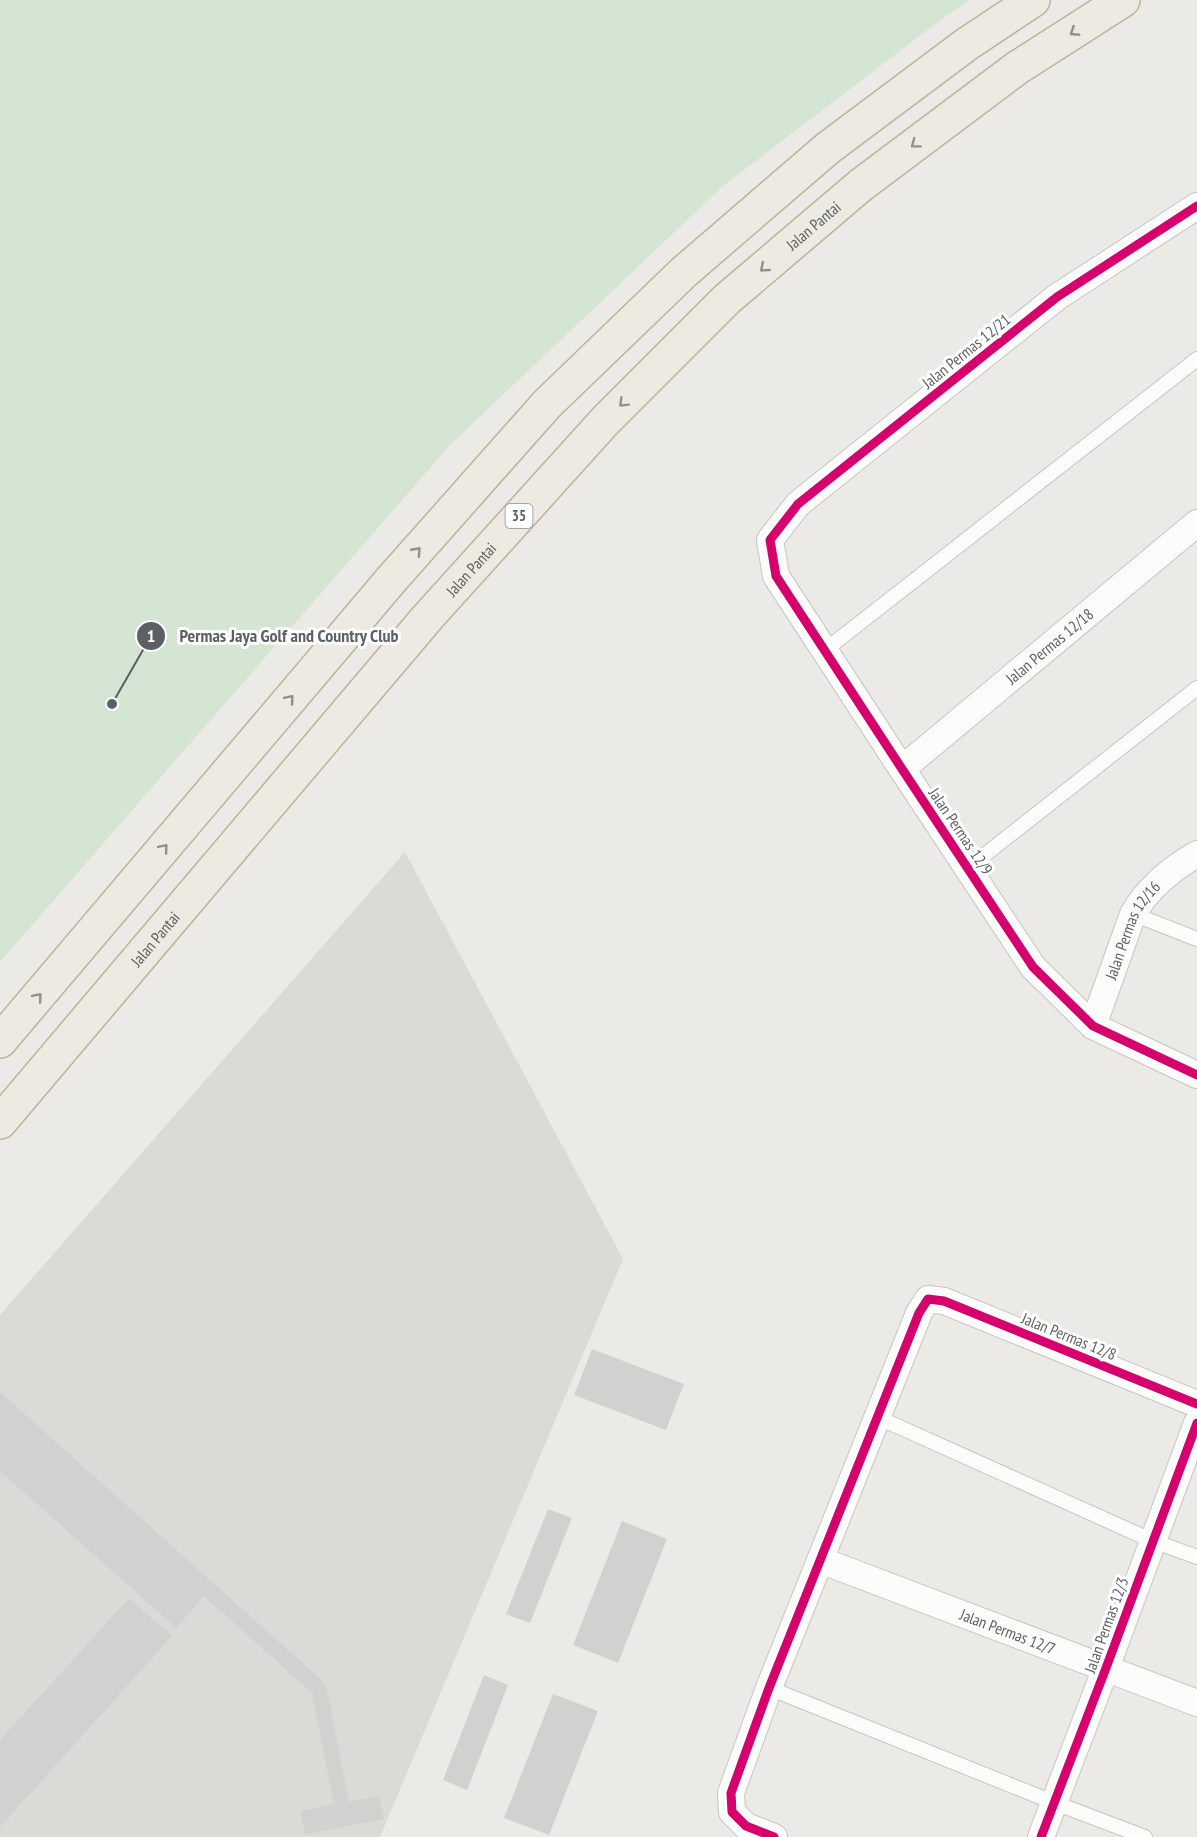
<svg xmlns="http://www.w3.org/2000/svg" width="1197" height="1837" viewBox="0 0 1197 1837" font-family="'PT Sans Narrow',sans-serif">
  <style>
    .education { fill: #dcdad6 }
    .green { fill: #d5e5d3 }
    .building { fill: #d2d1cf }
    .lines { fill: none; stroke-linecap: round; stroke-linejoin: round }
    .lane-casing { stroke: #c7c6c6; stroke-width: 16 }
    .street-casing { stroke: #c7c6c6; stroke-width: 28 }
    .highway-casing { stroke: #beb297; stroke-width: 36 }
    .lane { stroke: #fcfcfb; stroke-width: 14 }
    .street { stroke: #fcfcfb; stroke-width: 26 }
    .highway { stroke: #edeae2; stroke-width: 33 }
    .cycleway-casing { stroke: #fff; stroke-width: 13 }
    .cycleway { stroke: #d6006c; stroke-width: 9 }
    .oneway { stroke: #8f908f }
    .labels { text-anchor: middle; stroke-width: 6; stroke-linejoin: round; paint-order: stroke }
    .shield { fill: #fff; stroke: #8d8f92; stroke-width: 1.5 }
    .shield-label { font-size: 15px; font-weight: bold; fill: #5c5f63 }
    .street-label { font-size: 16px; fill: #5c5f63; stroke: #fff }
    .leader { fill: none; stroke: #5c5f63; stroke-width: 2 }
    .callout-dot { fill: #5c5f63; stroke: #fff; stroke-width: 2 }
    .mark-label { font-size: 18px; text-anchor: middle; font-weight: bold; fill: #fff }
    .callout-label { font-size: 18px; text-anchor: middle; font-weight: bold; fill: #5c5f63; stroke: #fff; stroke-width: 6; stroke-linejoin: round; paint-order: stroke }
  </style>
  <rect width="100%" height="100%" fill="#ebeae6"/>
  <path class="education" d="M405 852 623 1259 380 1837H0V1315Z"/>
  <path class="green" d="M0 0H969L930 28 723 186 450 445 0 962Z"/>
  <path class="building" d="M592 1349 684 1384 666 1430 574 1395Z
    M0 1392 326 1684 349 1802 379 1796 384 1819 305 1834 301 1811 334 1804 312 1693 204 1596 176 1628 0 1471Z
    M548 1509 572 1518 530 1623 506 1614Z
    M622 1521 667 1539 618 1663 573 1645Z
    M129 1598 172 1636 0 1827V1740Z
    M484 1675 508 1685 467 1790 443 1780Z
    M553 1694 598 1711 549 1835 504 1818Z"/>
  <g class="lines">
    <defs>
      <path id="lane" d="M824 651 1197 359
        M968 868 1197 688
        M1133 914 1197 939
        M877 1417 1153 1541 1197 1557
        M769 1688 1055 1803 1145 1837"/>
      <g id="street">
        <path d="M1197 206 1057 297 798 504 770 540 776 576 902 769 1033 967 1093 1026 1197 1075"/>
        <path id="s1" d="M902 769 1197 523"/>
        <path id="s2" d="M1093 1026 1133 914C1147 889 1172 868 1197 854"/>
        <path id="s3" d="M820 1560 1197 1703"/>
        <path d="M774 1837 746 1826 732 1812 731 1793 769 1688 919 1313 928 1299 944 1301 1197 1404"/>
        <path d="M1041 1837 1106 1668 1197 1423"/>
      </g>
      <g id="highway">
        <path d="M0 1041 391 580 547 404 684 272 828 148 967 44 1033 0"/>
        <path id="s4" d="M0 1122 427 618 605 421 727 299 861 185 1017 68 1123 0"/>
      </g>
    </defs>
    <use href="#lane" class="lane-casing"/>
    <use href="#street" class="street-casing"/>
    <use href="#highway" class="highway-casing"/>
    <use href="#lane" class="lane"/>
    <use href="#street" class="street"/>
    <use href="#highway" class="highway"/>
    <defs>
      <path id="cycleway" d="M1197 206 1057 297 798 504 770 540 776 576 902 769 1033 967 1093 1026 1197 1075
        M774 1837 746 1826 732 1812 731 1793 769 1688 919 1313 928 1299 944 1301 1197 1404
        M1041 1837 1106 1668 1197 1423"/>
    </defs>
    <use href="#cycleway" class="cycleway-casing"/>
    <use href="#cycleway" class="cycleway"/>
  </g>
  <defs><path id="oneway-chevron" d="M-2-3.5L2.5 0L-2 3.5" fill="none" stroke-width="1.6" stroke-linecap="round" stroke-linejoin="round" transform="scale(1.5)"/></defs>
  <g class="oneway">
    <use href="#oneway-chevron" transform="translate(1074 32) rotate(147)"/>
    <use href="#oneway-chevron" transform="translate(915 144) rotate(143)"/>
    <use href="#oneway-chevron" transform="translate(764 268) rotate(139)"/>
    <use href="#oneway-chevron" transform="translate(623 403) rotate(135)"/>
    <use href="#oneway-chevron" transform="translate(417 551) rotate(-48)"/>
    <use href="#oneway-chevron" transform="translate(290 699) rotate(-50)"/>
    <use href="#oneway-chevron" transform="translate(164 848) rotate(-50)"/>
    <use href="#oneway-chevron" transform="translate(38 997) rotate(-50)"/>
  </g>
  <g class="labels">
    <rect class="shield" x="505.5" y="504" width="27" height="24" rx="4.5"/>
    <g class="shield-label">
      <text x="519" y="521">35</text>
    </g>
    <g class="street-label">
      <text dy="6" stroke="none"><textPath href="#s4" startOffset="1212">Jalan Pantai</textPath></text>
      <text transform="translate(966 351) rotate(-39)" y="6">Jalan Permas 12/21</text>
      <text dy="6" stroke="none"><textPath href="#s4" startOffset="726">Jalan Pantai</textPath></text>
      <text dy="6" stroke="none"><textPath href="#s1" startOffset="192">Jalan Permas 12/18</textPath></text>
      <text transform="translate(961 831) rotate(56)" y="6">Jalan Permas 12/9</text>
      <text dy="6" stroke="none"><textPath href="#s2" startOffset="104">Jalan Permas 12/16</textPath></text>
      <text dy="6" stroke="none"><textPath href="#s4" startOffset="240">Jalan Pantai</textPath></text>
      <text transform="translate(1069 1336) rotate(22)" y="6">Jalan Permas 12/8</text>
      <text transform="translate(1106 1625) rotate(-70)" y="6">Jalan Permas 12/3</text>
      <text dy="6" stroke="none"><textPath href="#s3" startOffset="201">Jalan Permas 12/7</textPath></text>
    </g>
  </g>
  <path class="leader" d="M112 704L151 636"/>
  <g class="callout-dot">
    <circle cx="112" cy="704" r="6"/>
    <circle cx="151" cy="636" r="15"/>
  </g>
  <g class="mark-label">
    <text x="151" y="642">1</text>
  </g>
  <g class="callout-label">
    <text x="289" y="642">Permas Jaya Golf and Country Club</text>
  </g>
</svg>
